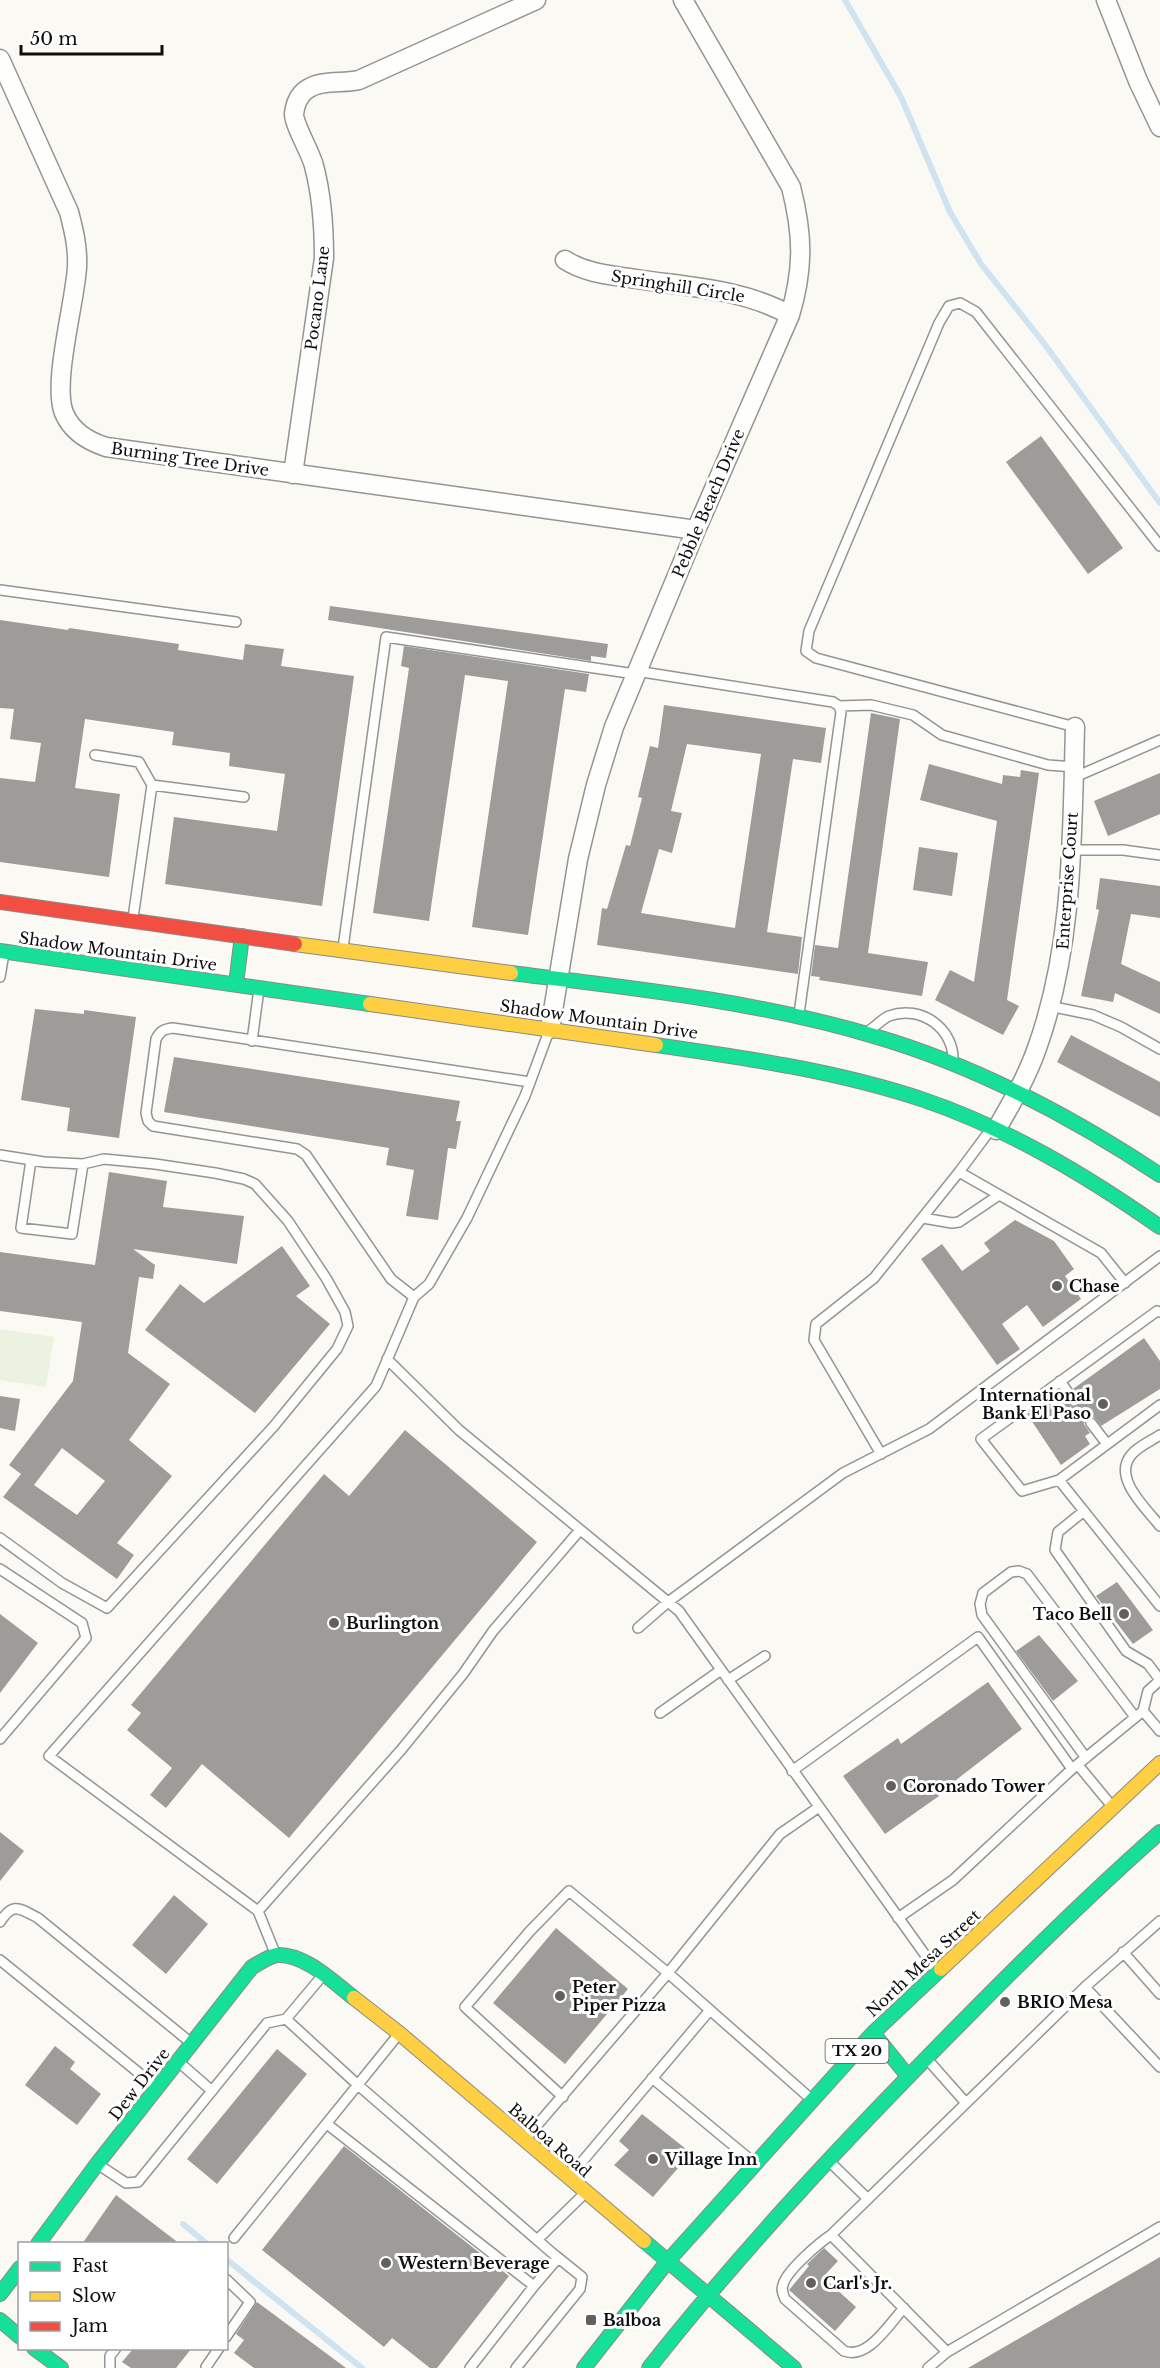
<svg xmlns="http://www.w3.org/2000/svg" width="1160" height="2368" viewBox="0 0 1160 2368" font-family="'Libre Baskerville',serif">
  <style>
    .pitch { fill: #ecf2e0 }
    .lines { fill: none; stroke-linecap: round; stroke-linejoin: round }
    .stream { stroke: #cfe3f0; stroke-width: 6 }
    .building { fill: #9e9c99; fill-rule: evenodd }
    .lane-casing { stroke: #949492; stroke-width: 12 }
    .street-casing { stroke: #949492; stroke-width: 21 }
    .fast-casing { stroke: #8b8a88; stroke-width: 16 }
    .slow-casing { stroke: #8b8a88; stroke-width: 16 }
    .jam-casing { stroke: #8b8a88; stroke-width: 16 }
    .lane { stroke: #fefefd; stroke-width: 9 }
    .street { stroke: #fefefd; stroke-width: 18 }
    .fast { stroke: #16e098; stroke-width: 14 }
    .slow { stroke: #ffcf43; stroke-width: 14 }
    .jam { stroke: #f24e42; stroke-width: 14 }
    .poi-dot { fill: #61605e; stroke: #fff; stroke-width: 2 }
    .labels { text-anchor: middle; stroke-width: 6; stroke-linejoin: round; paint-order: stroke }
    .shield { fill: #fff; stroke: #565656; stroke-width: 1.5 }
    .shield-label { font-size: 15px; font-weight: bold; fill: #0e0e0e }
    .street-label { font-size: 16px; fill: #0e0e0e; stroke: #fff }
    .poi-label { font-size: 16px; font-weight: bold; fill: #0e0e0e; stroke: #fff; text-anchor: start }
  </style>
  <rect width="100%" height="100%" fill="#faf9f4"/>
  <path class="pitch" d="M0 1329 54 1337 46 1387 0 1380Z"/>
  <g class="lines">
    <path class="stream" d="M845 0 901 97 950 212 981 264 1043 342 1160 503
      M183 2224 207 2244
      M226 2259 362 2368"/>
  </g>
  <path class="building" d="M1041 436 1123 548 1088 574 1006 462Z
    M330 606 608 644 606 658 591 656V661L328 620Z
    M0 620 68 630 69 628 179 644 178 650 243 660 245 644 284 649 281 666 354 676 322 906 165 884 174 817 277 831 285 774 229 766 230 753 172 745 174 732 85 719 75 788 120 794 109 877 0 862V778L35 782 41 743 10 739 14 709 0 708Z
    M404 646 589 674 586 692 565 689 528 935 472 927 508 681 465 675 429 921 373 913 409 668 401 666Z
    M664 705 826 728 821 763 793 759 767 932 802 937 798 974 597 945 602 908 607 909 626 845 630 846 642 798 638 797 650 746 658 748ZM687 744 761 754 735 928 641 913 659 849 672 853 682 813 671 811Z
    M871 713 900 719 868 953 928 962 922 996 819 980 820 977 811 976 815 945 838 948Z
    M929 764 1002 784 1003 775 1020 777 1021 770 1039 773 1007 1000 1019 1006 1003 1035 935 1000 950 970 974 982 997 821 920 800Z
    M1160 773V814L1108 836 1094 801Z
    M919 847 958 853 952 896 913 890Z
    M1100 878 1160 886V918L1131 914 1121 964 1160 982V1014L1115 993 1113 1002 1081 996 1099 910 1096 909Z
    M35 1009 84 1014V1010L136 1017 119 1138 67 1131 70 1108 21 1100Z
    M1071 1035 1160 1082V1117L1057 1062Z
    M174 1057 460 1101 456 1121H461L456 1149 448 1148 438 1220 406 1216 414 1170 386 1165 389 1148 164 1112Z
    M109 1172 167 1181 163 1207 244 1216 237 1264 133 1249 155 1265 153 1279 139 1277 128 1353 170 1384 129 1440 172 1476 117 1543 134 1555 117 1579 3 1497 21 1474 9 1465 73 1381 82 1322 0 1311V1252L95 1265ZM62 1448 105 1481 77 1515 34 1485Z
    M1015 1220 1054 1241 1074 1269 1065 1276 1081 1299 1043 1327 1027 1305 1002 1324 1020 1349 997 1365 921 1259 942 1244 962 1271 990 1251 984 1243Z
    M282 1246 310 1286 296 1296 330 1324 255 1413 145 1330 180 1284 204 1303Z
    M1144 1338 1160 1361V1389L1101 1426 1094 1417 1086 1418 1084 1424 1090 1433 1085 1436 1090 1444 1061 1465 1027 1414 1055 1394 1059 1399 1063 1396 1071 1407H1077L1081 1400 1073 1389Z
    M0 1396 20 1399 15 1431 0 1428Z
    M405 1430 537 1542 289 1838 202 1764 166 1808 150 1795 172 1768 127 1730 141 1713 131 1705 324 1474 349 1496Z
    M1117 1582 1153 1630 1133 1644 1096 1596Z
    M0 1614 38 1643 0 1693Z
    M1039 1635 1078 1681 1053 1701 1016 1651Z
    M988 1682 1022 1729 938 1794 939 1796 885 1834 843 1776 898 1738 901 1744Z
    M0 1832 24 1851 0 1881Z
    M174 1895 208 1924 166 1974 132 1945Z
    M556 1928 628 1989 565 2064 493 2003Z
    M55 2046 75 2062 70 2069 101 2094 77 2125 25 2085Z
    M277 2049 307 2074 217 2184 187 2159Z
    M642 2114 691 2153 653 2197 614 2165 629 2150 619 2141Z
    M344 2146 509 2276 437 2368H430L392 2338 384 2347 262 2250Z
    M116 2195 180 2244H82Z
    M824 2248 838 2261 823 2277 856 2307 835 2331 789 2290 809 2266 807 2264Z
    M1160 2257V2368H968L1129 2275Z
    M257 2302 346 2368H254L234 2353 244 2340 236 2334Z
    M133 2349H191L176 2368H131L122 2362Z"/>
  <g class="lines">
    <defs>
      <path id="lane" d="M0 590 236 622
        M636 671 833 702 839 706 871 705 913 715 942 735 1048 765 1074 767
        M1075 727 816 658 806 651 809 631 939 323 949 306 960 303 976 312 1160 546
        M95 755 139 762 152 785
        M1073 778 1160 740
        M1071 850H1123L1160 855
        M133 918 152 785 244 797
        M343 948 386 637 635 674
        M0 977 4 953
        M1049 1006 1093 1015 1121 1027 1160 1049
        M799 1014 841 712 839 706
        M870 1030C876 1026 882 1019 889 1016 921 1004 955 1029 953 1062
        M252 1041 259 989
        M991 1129 959 1172 1101 1253 1125 1283
        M0 1155 44 1162 83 1164 104 1159 155 1164 215 1173 244 1179 255 1184 288 1221 326 1278 345 1312 348 1326 337 1349 274 1426 107 1608 62 1583 0 1538
        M31 1160 21 1228 72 1234 83 1164
        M923 1218 952 1223 959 1222 999 1195
        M414 1297 391 1279 306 1155 297 1149 153 1126 148 1121 146 1113 156 1039C160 1031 164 1029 173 1028L530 1082
        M1160 1312 1157 1311 981 1439 1022 1491 1059 1480 1160 1405
        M387 1359 459 1430 679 1611 936 1970
        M1060 1381 1074 1401
        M1091 1423 1107 1444
        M1160 1435C1151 1441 1139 1446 1132 1454 1111 1477 1146 1508 1160 1526
        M881 1454 814 1340 816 1324 874 1278 959 1172
        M1059 1480 1160 1606
        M1084 1511 1058 1532 1055 1550 1126 1651 1148 1664 1160 1680
        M0 1569 82 1623 86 1638 0 1739
        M638 1628 668 1602 843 1473 929 1429 1160 1256
        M728 1680 765 1656
        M1143 1711 1160 1731
        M660 1713 721 1670
        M1086 1758 982 1615 980 1604 983 1593 1011 1572 1019 1571 1027 1574 1135 1717
        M1078 1765 1111 1805
        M792 1771 978 1637 1072 1769
        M258 1911 401 1750 463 1674 493 1631 580 1530
        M898 1918 953 1880 1072 1769 1143 1711 1148 1691 1160 1680
        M1160 1921 1085 1987 831 2235 947 2352 1160 2227
        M0 1922C13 1902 19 1908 38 1918L190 2042
        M1123 1952 1160 1994
        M275 1953 258 1911 49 1756 376 1386 414 1297 429 1284 467 1218 525 1096 549 1031
        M0 1960 155 2086
        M1085 1987 1160 2067
        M286 2019 323 1975
        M927 2059 966 2103
        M180 2063 212 2091
        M652 2078 752 2161
        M563 2097 465 2007 530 1931 569 1891 668 1973 811 2099
        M327 2124 534 2286 470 2368
        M526 2138 668 1973 780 1834 819 1807
        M830 2162 868 2199
        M99 2165 126 2183 138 2182 267 2023 286 2019 358 2085 558 2258 534 2286
        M570 2176 710 2010
        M831 2235C819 2243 786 2271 783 2285 781 2290 783 2294 785 2299L844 2351C868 2360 889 2324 904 2308
        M234 2238 398 2035
        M537 2240 584 2194
        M226 2279 250 2302 226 2337
        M206 2367 219 2348
        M110 2368V2356L116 2348
        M516 2368 580 2289 582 2277 556 2256
        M928 2368 947 2352"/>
      <path id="street" d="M1106 0 1138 81 1160 127
        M0 59 69 212C74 231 78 248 77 267 75 303 52 383 64 413 72 432 88 441 106 447L696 530
        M565 260C587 274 611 275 636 279 689 287 743 289 790 315
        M293 474 324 258C324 227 322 196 314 166 311 153 294 125 294 114 295 105 298 96 306 90 321 79 342 84 359 80L536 0
        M550 1029 578 859 596 785 614 727 696 530 790 315C804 268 803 234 791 187L683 0
        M996 1130C1011 1104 1027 1077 1037 1048 1074 945 1072 835 1075 727"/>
      <path id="fast" d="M0 951 370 1004
        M511 973C633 988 756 1001 874 1036 977 1066 1071 1116 1160 1175
        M236 984 242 936
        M656 1045C746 1058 837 1071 924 1100 1009 1129 1087 1176 1160 1227
        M873 2033 907 2075
        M644 2241 794 2368
        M38 2244 97 2164 252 1967C259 1963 270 1956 277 1955 306 1954 333 1982 354 1998
        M0 2294 20 2268
        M0 2320 20 2337
        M34 2348 61 2368
        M584 2368 667 2262 873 2033 941 1969
        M649 2368C746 2245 853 2132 963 2021 1027 1956 1092 1892 1160 1832"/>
      <path id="slow" d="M295 944 511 973
        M370 1004 656 1045
        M941 1969 1160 1763
        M354 1998 399 2033 644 2241"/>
      <path id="jam" d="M0 902 295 944"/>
    </defs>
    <use href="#lane" class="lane-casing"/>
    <use href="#street" class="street-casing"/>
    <use href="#fast" class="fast-casing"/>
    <use href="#slow" class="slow-casing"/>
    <use href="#jam" class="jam-casing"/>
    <use href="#lane" class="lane"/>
    <use href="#street" class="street"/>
    <use href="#fast" class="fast"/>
    <use href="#slow" class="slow"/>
    <use href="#jam" class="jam"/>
  </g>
  <g class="poi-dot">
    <circle cx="1057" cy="1286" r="6"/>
    <circle cx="1103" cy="1404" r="6"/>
    <circle cx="1124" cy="1614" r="6"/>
    <circle cx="334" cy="1623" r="6"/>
    <circle cx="891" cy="1786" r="6"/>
    <circle cx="560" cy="1996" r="6"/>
    <circle cx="1005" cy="2002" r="6"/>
    <circle cx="653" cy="2159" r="6"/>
    <circle cx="386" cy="2263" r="6"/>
    <circle cx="811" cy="2283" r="6"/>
    <rect x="585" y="2314" width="12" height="12" rx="3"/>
  </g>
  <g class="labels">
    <rect class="shield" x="825.5" y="2039" width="63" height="24" rx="4.5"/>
    <g class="shield-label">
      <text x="857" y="2056">TX 20</text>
    </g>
    <g class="street-label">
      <text transform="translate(678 286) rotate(9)" y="6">Springhill Circle</text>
      <text transform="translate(317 298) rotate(-83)" y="6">Pocano Lane</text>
      <text transform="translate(190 459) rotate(8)" y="6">Burning Tree Drive</text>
      <text transform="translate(708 503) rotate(-67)" y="6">Pebble Beach Drive</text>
      <text transform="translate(1067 881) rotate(-86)" y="6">Enterprise Court</text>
      <text transform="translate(118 951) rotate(8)" y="6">Shadow Mountain Drive</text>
      <text transform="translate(599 1019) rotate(8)" y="6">Shadow Mountain Drive</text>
      <text transform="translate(923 1963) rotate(-43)" y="6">North Mesa Street</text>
      <text transform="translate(139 2084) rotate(-52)" y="6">Dew Drive</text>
      <text transform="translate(550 2140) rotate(41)" y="6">Balboa Road</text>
    </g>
    <g class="poi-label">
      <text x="1069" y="1292">Chase</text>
      <text x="1091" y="1401" text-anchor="end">International<tspan x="1091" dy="18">Bank El Paso</tspan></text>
      <text x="1112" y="1620" text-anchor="end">Taco Bell</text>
      <text x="346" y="1629">Burlington</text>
      <text x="903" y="1792">Coronado Tower</text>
      <text x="572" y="1993">Peter<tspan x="572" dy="18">Piper Pizza</tspan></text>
      <text x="1017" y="2008">BRIO Mesa</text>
      <text x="665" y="2165">Village Inn</text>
      <text x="398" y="2269">Western Beverage</text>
      <text x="823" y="2289">Carl's Jr.</text>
      <text x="603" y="2326">Balboa</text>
    </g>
  </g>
  <rect x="18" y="2242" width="210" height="108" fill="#ffffff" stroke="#9f9f9f" stroke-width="1.5"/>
  <rect x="30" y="2262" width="30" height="9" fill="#16e098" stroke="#9f9f9f" stroke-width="1.5"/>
  <text x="72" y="2272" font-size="18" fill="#0e0e0e">Fast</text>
  <rect x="30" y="2292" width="30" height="9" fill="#ffcf43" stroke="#9f9f9f" stroke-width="1.5"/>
  <text x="72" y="2302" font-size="18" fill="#0e0e0e">Slow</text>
  <rect x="30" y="2322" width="30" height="9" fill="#f24e42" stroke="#9f9f9f" stroke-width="1.5"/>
  <text x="72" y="2332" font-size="18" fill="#0e0e0e">Jam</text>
  <path d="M21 45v9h141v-9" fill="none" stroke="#0e0e0e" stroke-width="3"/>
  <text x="30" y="45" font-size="18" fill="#0e0e0e" stroke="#ffffff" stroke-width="4.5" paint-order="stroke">50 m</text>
</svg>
